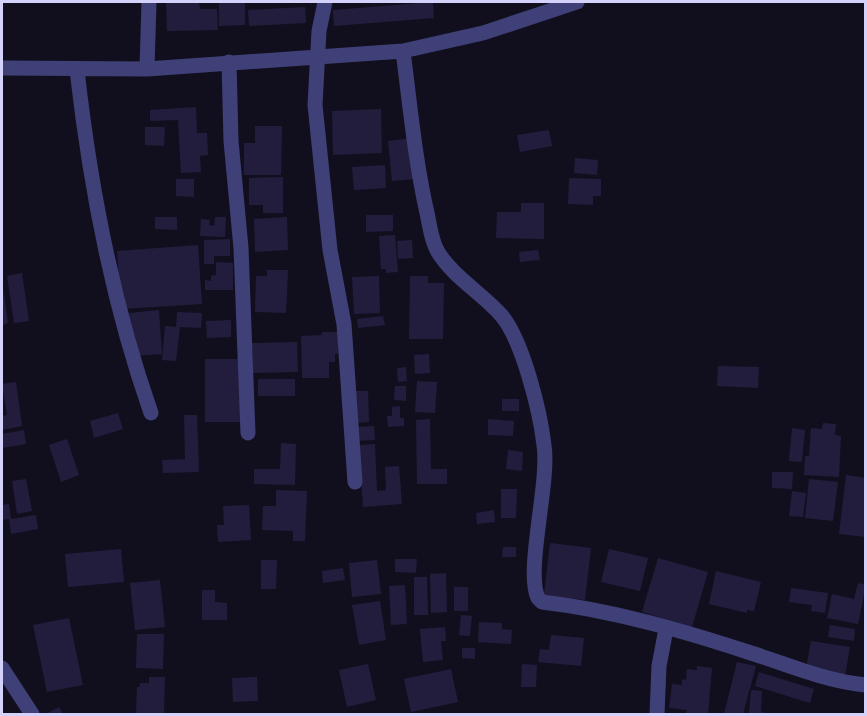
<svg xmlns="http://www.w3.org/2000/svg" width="867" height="716" viewBox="0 0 867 716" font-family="Mulish,sans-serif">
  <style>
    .building { fill: #221d3d }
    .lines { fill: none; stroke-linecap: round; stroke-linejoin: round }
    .minor { stroke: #3f4078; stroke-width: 15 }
  </style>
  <rect width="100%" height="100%" fill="#110f1e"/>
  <path class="building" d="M166 2H199L200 9H217L218 30 167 31Z
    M219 2H245V25L219 26Z
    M433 2 434 18 334 26 333 10Z
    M305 7 306 23 249 26 248 10Z
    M196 107 197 133H207L208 155 200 156 201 172 181 173 178 120 150 121V110Z
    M381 109 382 153 333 155 332 111Z
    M255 126H282L281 175H244V143H255Z
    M145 127H165L164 146 145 145Z
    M549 130 552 146 520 152 517 135Z
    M412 138 416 179 392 181 388 141Z
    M575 158 598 160 597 175 574 173Z
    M385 165 386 188 354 190 352 167Z
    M283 177V213H263V205H249V178Z
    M569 178 601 179V196H593V205L568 204Z
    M176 179H194V197L176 196Z
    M521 203H544V239L496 238 497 212H521Z
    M366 215H393V231L366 232Z
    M155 217H177V230L155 229Z
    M215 217H226L225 237 200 236 201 219 210 220 209 225 214 226Z
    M287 217 288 250 255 252 254 219Z
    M395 235 398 272 386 273V269H381L379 236Z
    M230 239V256H214V264H204V240Z
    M412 240 413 258 398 259 397 241Z
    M198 245 202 304 121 309 117 251Z
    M538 250 540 260 520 262 519 252Z
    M216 262 233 263V290H205V280L211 281V276L216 275Z
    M267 270H288L286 313 255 312 256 276H267Z
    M22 273 29 321 14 323 7 276Z
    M379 276 380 313 354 314 352 277Z
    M410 276H428V283H444L443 339H409Z
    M3 288 8 323 2 325V289Z
    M159 310 162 354 133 356 129 313Z
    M177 312 202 313 201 328 180 327 176 361 162 360 165 326 176 327Z
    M383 316 385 325 358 328 357 319Z
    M231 320V337L207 338 206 321Z
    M322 332H338V354H335V362H329V378H302L301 336 322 335Z
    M297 342 298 372 253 373 252 343Z
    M429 354 430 373 415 374 414 355Z
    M205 359H240V422H205Z
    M718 366 759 367 758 388 717 386Z
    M406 367 407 381 398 382 397 368Z
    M258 379H295V396H258Z
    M417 381 437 382 435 413 415 412Z
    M16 382 22 426 2 430V416L7 415 2 384Z
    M395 386H406V401L394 400Z
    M353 391H368L369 422 355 423Z
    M502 399H519V411H502Z
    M400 406V418H404V426L388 427 387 416H392V407Z
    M118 413 123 429 94 438 90 421Z
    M184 415H197L199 472 163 473 162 460 185 459Z
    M430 419 431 469H447V484H417L416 420Z
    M488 419 514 421 513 436 488 435Z
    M823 423 836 424 835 435 841 436 839 477 804 475 805 456H809L811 428 822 429Z
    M374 426 375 440 356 441 355 427Z
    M792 428 805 430 802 462 789 461Z
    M24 430 26 444 2 448V434Z
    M67 439 79 475 61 482 49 445Z
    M281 443 296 444 295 485 254 484V469H280Z
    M375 444 377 491 386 490 385 467 399 466 402 504 363 507 359 445Z
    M508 450 523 452 522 471 506 469Z
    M772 472H793L792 489 772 488Z
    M846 475 866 478V537L839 534Z
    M26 479 32 511 17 514 12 481Z
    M809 479 838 482 833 521 805 518Z
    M501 489H517L516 518H501Z
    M276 490 307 491 305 541H293V531L262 530 263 506H276Z
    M792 491 806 493 803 517 789 516Z
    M9 504 11 519 36 515 38 529 11 534 9 519 2 520V505Z
    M249 505 251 540 218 542 217 525H224L223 506Z
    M494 510 495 522 477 524 476 513Z
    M550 543 591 548 585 600 544 595Z
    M503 547H516V557H502Z
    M121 549 124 582 68 587 65 554Z
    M609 549 648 558 640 591 601 582Z
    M658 558 708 572 692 627 642 612Z
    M395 559H417L416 573 395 572Z
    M261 560H277L276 589H261Z
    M377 560 381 594 352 597 349 563Z
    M343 568 345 580 323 583 322 571Z
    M716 571 761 582 754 611 747 610V613L709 604Z
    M446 573 447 612 431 613 430 574Z
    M414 577H427L428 615H414Z
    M160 580 165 627 135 630 130 583Z
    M858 583 866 585 858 624 827 618 832 594 854 599Z
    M405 585 407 624 391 625 389 586Z
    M454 587H468V611H454Z
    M791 588 828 593 825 613 811 611 812 605 789 602Z
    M202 590H215V602L227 603V620H202Z
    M380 601 386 640 359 645 352 605Z
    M461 615 472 616 470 636 459 635Z
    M69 618 83 685 47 692 33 625Z
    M479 622 502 623V629L512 630 511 644 478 642Z
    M830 625 855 629 854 641 828 637Z
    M445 627 446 641H441L443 660 423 662 420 629Z
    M137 634H164L163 669 136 668Z
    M551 635 584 638 581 666 538 662 540 649 549 650Z
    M811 641 850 647 845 676 806 669Z
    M462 648H475V659L462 658Z
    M737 662 756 666 743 714H724Z
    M368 664 376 700 347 707 339 670Z
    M522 664 537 665 536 687H521Z
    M697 666 712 668 708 714H686L687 710 669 708 672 684 682 685V679L686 680 687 669 697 670Z
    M451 669 458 702 411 712 404 679Z
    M759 672 814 689 810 703 755 686Z
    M149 677H165L164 714H136L137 687H140V683H149Z
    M257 677 258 701 233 702 232 678Z
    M751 690 762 691 761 712 772 714H749Z
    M59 707 63 714H46Z"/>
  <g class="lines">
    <path class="minor" d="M325 2 319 31 315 105 330 250 344 324 355 482
      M403 51C410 105 415 160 427 213 430 226 431 241 438 252 453 277 483 294 502 316 523 342 540 411 544 445 550 481 525 571 538 598L542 602C612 610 684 631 751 653 790 665 825 681 866 685
      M229 62 231 141 241 248 248 433
      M2 68 147 69 403 51 483 33 577 2
      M147 69 149 2
      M77 70C90 186 112 302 151 413
      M2 668 32 714
      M657 714 659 666 666 629"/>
  </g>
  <rect width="867" height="716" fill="none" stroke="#d4d1fa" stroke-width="6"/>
</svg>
